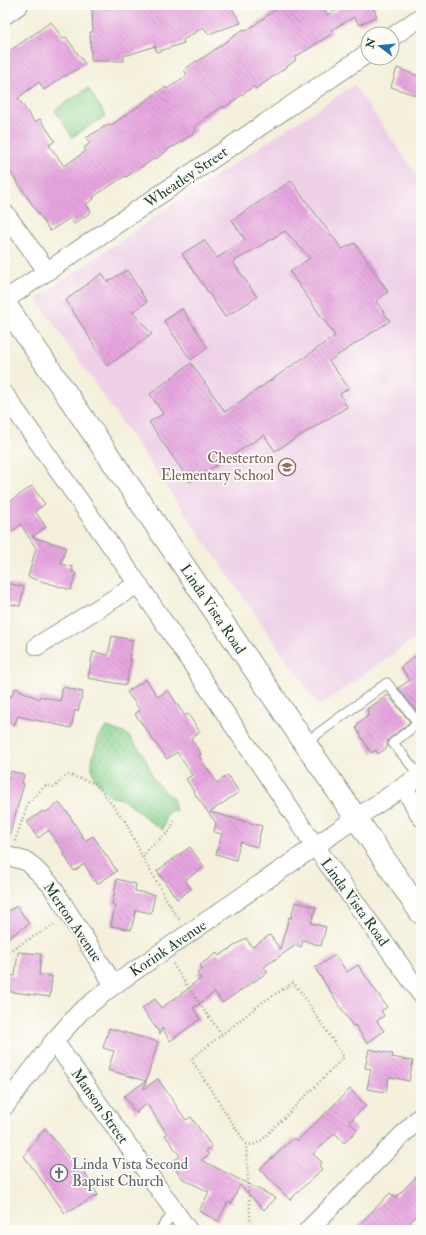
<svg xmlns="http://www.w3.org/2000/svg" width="426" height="1235" viewBox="0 0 426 1235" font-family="'IM FELL Double Pica',serif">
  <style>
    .built { fill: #eed0e7 }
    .grass { fill: url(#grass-dots); stroke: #558862 }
    .garden { fill: #8bd38f; stroke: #558862 }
    .building { fill: url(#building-back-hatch) }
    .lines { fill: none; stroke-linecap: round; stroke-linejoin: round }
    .service-casing { stroke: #8a9688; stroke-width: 11 }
    .minor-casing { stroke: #8a9688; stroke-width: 20 }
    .primary-casing { stroke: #8a9688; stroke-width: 24 }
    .path { stroke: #8a9688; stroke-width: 2.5; stroke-dasharray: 1 3; stroke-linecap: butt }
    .service { stroke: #fff; stroke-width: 9 }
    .minor { stroke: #fff; stroke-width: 18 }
    .primary { stroke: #fff; stroke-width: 22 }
    .labels { text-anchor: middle; stroke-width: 3.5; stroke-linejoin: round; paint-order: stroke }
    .street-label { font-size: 15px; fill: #1f3d34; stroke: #fdfcf7 }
    .education-label { font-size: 15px; fill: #785e54; stroke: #fdfcf7; text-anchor: end }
    .worship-label { font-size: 15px; fill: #5b616d; stroke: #fdfcf7; text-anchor: start }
  </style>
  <defs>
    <pattern id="grass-dots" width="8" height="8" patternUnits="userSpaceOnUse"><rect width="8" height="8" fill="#8bd38f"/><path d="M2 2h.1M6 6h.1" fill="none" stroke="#71ac76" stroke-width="1.8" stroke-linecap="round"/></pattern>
    <pattern id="building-back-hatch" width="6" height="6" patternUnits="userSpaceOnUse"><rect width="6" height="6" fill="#e7a5e0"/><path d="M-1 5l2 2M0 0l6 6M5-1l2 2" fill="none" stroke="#bb88b6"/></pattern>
  </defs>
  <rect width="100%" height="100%" fill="#fdfcf7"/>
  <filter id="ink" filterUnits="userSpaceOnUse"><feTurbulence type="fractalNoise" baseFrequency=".025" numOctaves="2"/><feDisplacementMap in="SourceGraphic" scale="8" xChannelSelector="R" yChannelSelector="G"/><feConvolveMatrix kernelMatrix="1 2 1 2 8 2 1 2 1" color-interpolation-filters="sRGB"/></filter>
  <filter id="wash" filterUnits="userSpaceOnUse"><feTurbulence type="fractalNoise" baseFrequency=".012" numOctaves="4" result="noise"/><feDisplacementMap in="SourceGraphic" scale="16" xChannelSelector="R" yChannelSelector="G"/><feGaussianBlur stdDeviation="0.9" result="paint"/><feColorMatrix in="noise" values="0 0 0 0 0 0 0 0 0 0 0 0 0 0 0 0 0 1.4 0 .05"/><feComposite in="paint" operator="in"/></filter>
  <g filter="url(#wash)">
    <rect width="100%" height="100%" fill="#f4f0dc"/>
    <path class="built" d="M354 85 421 181V634L319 706 36 299 188 194Z"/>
    <path class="grass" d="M107 727 127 734 144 755 153 778 164 791 173 798 176 811 172 810 166 815 163 830 152 823 128 803 119 798 111 797 95 780 91 763 99 736Z"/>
    <path class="garden" d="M88 88 106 116 72 137 55 110Z"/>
    <g id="blocks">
      <path class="building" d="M136 5H230L241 23 208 34 204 27 183 40 184 43 157 52 155 46 128 55H124V61H91L90 32H93L92 9 137 6Z
        M282 5H320L327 15 346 5H378L373 8 377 16 359 25 354 17 331 30 333 33 294 58 296 60 256 89 254 86 224 108 223 106 194 127 196 131 174 147 173 146 156 159 155 158 126 177 125 176 93 197 94 199 86 204 91 212 74 224 70 218 50 231 5 164V54L51 22 63 39 66 37 85 64 66 76 65 75 44 90 39 82 18 98 34 122 40 119 55 141 49 145 64 166 86 151 84 148 90 143 86 138 109 124 110 126 165 87 167 89 187 75 184 70 196 61 197 62 244 29 246 31Z
        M397 68 421 77V97L391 87Z
        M291 181 342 249 355 243 388 292 376 301 390 321 329 361 349 388 340 394 347 407 275 451 264 435 190 482 149 422 163 414 150 394 191 363 225 412 335 336 290 272 310 258 285 231 233 262 257 297 225 317 182 254 204 240 217 258 245 240 232 220Z
        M127 270 147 302 132 312 152 334 107 366 66 300 102 273 107 282Z
        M182 309 208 348 191 360 164 321Z
        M32 486 45 504 35 511 46 527 32 537 66 547 61 564 73 567 72 572 76 573 71 590 28 577 36 548 21 525 11 532 5 523V505Z
        M5 583 24 587 20 606 5 603Z
        M112 636 133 640 129 660H131L126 685 88 678 93 652 108 655Z
        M421 652V716L398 688 410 680 401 667Z
        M146 679 158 697 168 690 185 716 188 714 200 732 191 738 201 754 199 756 217 783 228 775 239 792 210 812 262 826 257 847 240 842 236 860 216 854 222 834 214 832 216 823 199 800 186 779 192 775 177 752 167 759 135 714 140 710 127 692Z
        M63 687 83 692 78 711 75 710 71 728 18 716 14 725 5 721V694L11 697 15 688 39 699 40 696 60 701Z
        M388 695 410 722 389 739 387 741V748L378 754 376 750 371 753 356 728 358 723 368 716 367 709Z
        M11 771 24 775 22 783 24 784 9 837 5 836V778L9 779Z
        M59 803 68 813 85 841 93 836 117 871 97 884 84 864 74 871 64 855 65 854 49 830 38 838 27 822 43 811 45 813Z
        M190 847 204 867 185 880 191 889 177 899 157 871Z
        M117 879 136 884 135 891 155 895 151 913 136 910 131 930 111 926 115 905H112Z
        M295 902 316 907 311 923 326 927 321 946 303 940 301 947 296 945 264 967 268 972 222 1003 215 992 193 1008 200 1019 170 1041 162 1028 160 1034 142 1008 155 999 161 1008 191 987 190 986 201 979 197 973 203 969 200 965 217 953 219 956 246 938 252 947 270 935 280 949 289 917 291 918Z
        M17 906 29 924 5 940V913Z
        M18 952 41 954 39 975 52 976 50 997 5 991 7 975 15 976Z
        M335 955 347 972 358 965 387 1007 381 1011 384 1016 377 1021 384 1031 367 1043 355 1025 353 1026 315 968Z
        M109 1028 158 1042 146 1081 108 1070 114 1051 103 1048Z
        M369 1049 393 1054 392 1057 413 1061 409 1081 389 1077 386 1092 367 1089 371 1069 365 1068Z
        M158 1079 186 1120 191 1117 212 1147 206 1151 209 1155 201 1160 276 1198 264 1210 240 1185 231 1204 228 1202 218 1221 199 1211 209 1192 183 1179 171 1163 180 1156 165 1135 167 1134 147 1104 138 1110 137 1114 124 1096 146 1081 144 1089Z
        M350 1089 366 1106 349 1122 357 1130 344 1143 335 1133 313 1154 322 1162 319 1166 322 1169 290 1200 260 1169 294 1138 297 1141Z
        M45 1128 77 1169 83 1170 98 1195 65 1213 24 1156Z
        M421 1172V1212L410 1222 418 1230H354L390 1193 395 1198Z"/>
    </g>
  </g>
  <g filter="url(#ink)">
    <use href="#blocks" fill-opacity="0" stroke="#8a9688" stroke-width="1"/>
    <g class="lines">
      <defs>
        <path id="service" d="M305 743 387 683 418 723 393 743 420 776
          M160 1230 175 1211"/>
        <path id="minor" d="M5 15 19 5
          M392 37 421 17
          M5 213 47 271
          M5 300 368 53
          M5 395 138 584 315 846 421 994
          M37 646 138 584
          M404 787 421 817
          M5 855 28 862 51 885 114 985
          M54 1041 188 1230
          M5 1106 54 1041 80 1012 114 985 356 818 421 775
          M308 1230 421 1116"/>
        <path id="primary" d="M5 304 421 913"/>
      </defs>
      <use href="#service" class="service-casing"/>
      <use href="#minor" class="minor-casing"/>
      <use href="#primary" class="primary-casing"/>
      <path class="path" d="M15 841 28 803 45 786 55 787 63 778 69 775 96 784 125 821 143 858 175 914 180 920
        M143 857 149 848 170 831 174 821
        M5 953 56 924
        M173 964 189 989 222 1035
        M246 1144 253 1145 262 1140 344 1057 298 988 293 983 263 1002 191 1059 246 1144 251 1230"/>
      <use href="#service" class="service"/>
      <use href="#minor" class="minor"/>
      <use href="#primary" class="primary"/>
    </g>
  </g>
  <defs>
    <symbol id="school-ring" viewBox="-11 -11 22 22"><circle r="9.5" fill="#fdfcf7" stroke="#8d6e63" stroke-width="1.5"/><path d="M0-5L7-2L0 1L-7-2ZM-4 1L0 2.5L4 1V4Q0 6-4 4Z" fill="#8d6e63"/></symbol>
    <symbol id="church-ring" viewBox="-11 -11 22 22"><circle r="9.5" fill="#fdfcf7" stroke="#6b7280" stroke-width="1.5"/><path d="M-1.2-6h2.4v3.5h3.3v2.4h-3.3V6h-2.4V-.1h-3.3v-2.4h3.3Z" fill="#6b7280"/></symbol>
  </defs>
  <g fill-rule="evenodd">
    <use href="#school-ring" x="277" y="457" width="20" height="20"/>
    <use href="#church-ring" x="49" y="1163" width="20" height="20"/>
  </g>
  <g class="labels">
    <g class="street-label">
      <text transform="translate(186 177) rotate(-34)" y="5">Wheatley Street</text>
      <text transform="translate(213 609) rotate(56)" y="5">Linda Vista Road</text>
      <text transform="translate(355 902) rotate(54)" y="5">Linda Vista Road</text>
      <text transform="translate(73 922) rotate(56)" y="5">Merton Avenue</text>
      <text transform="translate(168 948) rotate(-34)" y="5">Korink Avenue</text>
      <text transform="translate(100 1106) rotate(55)" y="5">Manson Street</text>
    </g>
    <g class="education-label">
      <text x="274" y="463">Chesterton<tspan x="274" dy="17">Elementary School</tspan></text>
    </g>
    <g class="worship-label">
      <text x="72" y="1169">Linda Vista Second<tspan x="72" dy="17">Baptist Church</tspan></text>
    </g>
  </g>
  <rect width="426" height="1235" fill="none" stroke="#fdfcf7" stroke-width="20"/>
  <g transform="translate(380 46) rotate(286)"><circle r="19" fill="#fdfcf7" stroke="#a4b0a9"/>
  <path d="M0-3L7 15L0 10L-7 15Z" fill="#1f6fb2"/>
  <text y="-6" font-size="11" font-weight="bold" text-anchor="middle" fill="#1f3d34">N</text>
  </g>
</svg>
